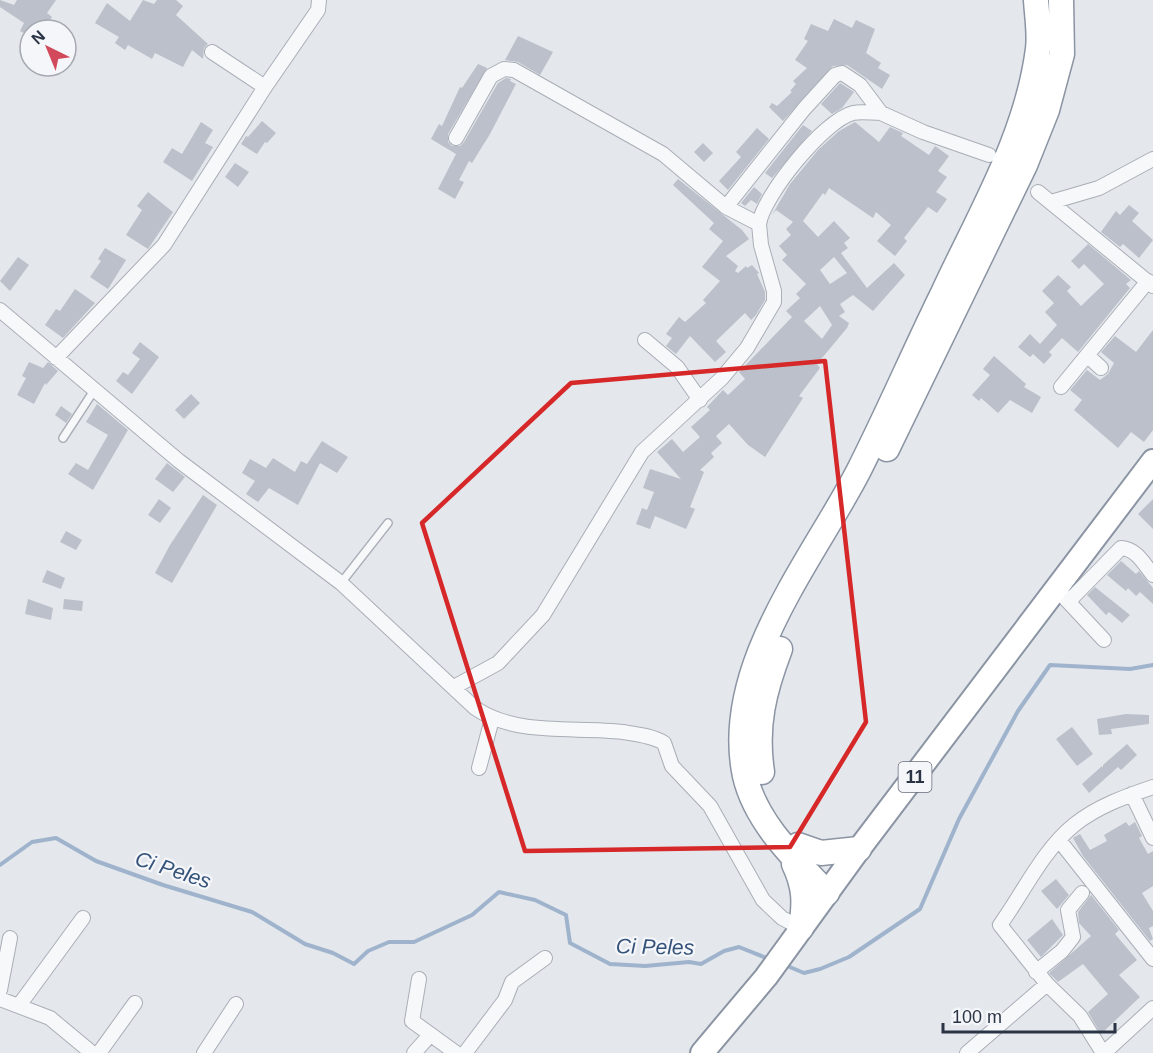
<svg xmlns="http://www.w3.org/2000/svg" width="1153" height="1053" viewBox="0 0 1153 1053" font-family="Helvetica,sans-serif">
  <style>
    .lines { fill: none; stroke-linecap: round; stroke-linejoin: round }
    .stream { stroke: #9fb4cc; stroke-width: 4 }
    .building { fill: #bbc0ca; fill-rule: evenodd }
    .service-casing { stroke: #a9aeb7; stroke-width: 10 }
    .minor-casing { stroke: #a9aeb7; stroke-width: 16 }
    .trunk-casing { stroke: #8b94a3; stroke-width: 26 }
    .motorway-casing { stroke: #8b94a3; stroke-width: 27 }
    .service { stroke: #f7f8fa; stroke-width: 7 }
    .minor { stroke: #f7f8fa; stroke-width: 14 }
    .trunk { stroke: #fff; stroke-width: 22 }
    .motorway { stroke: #fff; stroke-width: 24 }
    .marked { fill: none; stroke: #d62828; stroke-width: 4.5; stroke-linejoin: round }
    .labels { text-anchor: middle; stroke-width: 4.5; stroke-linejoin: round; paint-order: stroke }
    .shield { fill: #f4f6f9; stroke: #676e7b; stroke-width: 1.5 }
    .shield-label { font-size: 18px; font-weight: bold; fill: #2b3445 }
    .water-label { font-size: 21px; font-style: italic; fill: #34527a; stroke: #f4f6f9 }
  </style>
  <rect width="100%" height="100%" fill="#e4e7ec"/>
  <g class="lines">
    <path class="stream" d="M0 865 32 842 56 838 96 861 163 885 252 912 305 944 333 953 354 964 368 951 389 942H414L472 915 499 892 535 900 566 915 570 943 610 964 645 966 689 962 701 964 724 951 739 947 769 959
      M785 965 804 973 820 969 849 957 920 909 959 819 1018 711 1050 665 1130 669 1153 665"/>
  </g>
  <path class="building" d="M0 0 14 5 17 0H56L47 13 52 17 45 27 41 24 37 30H30V36L20 31 24 23 0 7Z
    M143 0 154 4 157 0H176L183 6 176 15 208 44 204 48 203 59 192 50 183 67 155 53 152 59 128 45 125 50 115 43 119 37 95 23 107 3 130 21Z
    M834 19 852 28 856 20 875 29 866 53 881 63 878 68 890 75 882 89 847 65 833 66 783 121 769 107 772 103 777 106 792 92 790 91 796 84 793 81 807 68 795 60 808 41 804 39 811 24 828 31Z
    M518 36 553 52 540 75 518 62 505 60Z
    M478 64 487 68 448 134V142L452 146H460L464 142 498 83 506 78 511 79 510 81 516 84 490 134 472 163 469 161 459 180 464 182 455 199 438 189 456 154 431 139 439 124 442 126 460 87 462 88Z
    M840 83 854 92 842 108 832 114 821 104Z
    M262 121 276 133 267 143 265 142 257 154 241 144 246 136 248 137Z
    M201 122 213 130 205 143 213 147 192 181 163 162 172 148 182 154Z
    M855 122 879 142 890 127 903 133 901 136 929 155 935 146 949 156 938 171 947 177 936 192 947 199 937 213 928 207 904 238 907 241 895 256 877 241 891 225 876 212 873 218 829 188 825 195 823 193 803 221 818 237 834 221 850 238 844 243 848 248 841 253 867 288 894 263 905 275 873 311 853 295 840 304 845 312 839 316 849 323 847 328 817 364 820 368 799 396 803 398 765 457 748 445 729 424 716 436 722 443 711 453 714 457 700 470 704 472 690 507 695 509 686 529 655 516 650 529 636 524 642 508 647 510 654 492 643 488 650 469 681 479 657 452 672 439 683 452 700 437 691 427 710 410 707 407 723 390 728 395 745 379 739 372 792 317 786 311 800 298 796 294 806 284 782 260 787 255 779 246 791 235 786 229 793 222 776 210 772 215 790 184 818 150 839 131ZM834 257 847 273 830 284 820 270ZM820 306 832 325 822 339 804 321Z
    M803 125 812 131 772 178 765 173Z
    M757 128 769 139 728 190 719 181 741 157 736 152Z
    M703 143 713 153 704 162 694 152Z
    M235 163 249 172 238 187 225 177Z
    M678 179 742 230 749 239 726 256 738 266 735 271 738 273 746 266 747 268 752 265 759 273 757 274 765 292V300L756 315 751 320 745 313 716 341 726 352 715 362 690 336 676 354 666 346 672 338 666 334 679 317 685 322 706 303 703 300 720 281 702 267 723 241 709 229 714 223 673 185Z
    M754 187 762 194 757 204 751 200 745 206 741 203Z
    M148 192 173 212 148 249 126 235 142 210 137 206Z
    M1129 205 1139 213 1132 221 1153 240 1139 258 1123 244 1120 247 1101 232 1116 211 1120 215Z
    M1088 244 1131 280 1126 284 1130 288 1078 352 1062 338 1049 352 1052 355 1044 364 1033 354 1030 357 1018 347 1030 334 1040 344 1057 325 1045 312 1054 303 1042 291 1058 275 1071 287 1067 291 1081 306 1104 284 1084 264 1079 269 1071 261Z
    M105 248 126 260 108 289 90 277 101 261 98 259Z
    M18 257 29 265 10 291 0 281Z
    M75 289 95 303 63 338 45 325 56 309 60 311Z
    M1153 330V430L1144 442 1131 432 1118 448 1074 410 1082 400 1070 390 1087 370 1100 380 1108 374 1114 363 1101 352 1115 336 1136 352Z
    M140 342 159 357 132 394 116 381 123 372 128 375 140 359 132 353Z
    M994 356 1026 384 1024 387 1041 397 1032 413 1010 400 998 413 981 398 979 401 972 395 990 375 983 369Z
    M29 362 43 368 48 362 58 371 46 385 45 383 34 404 17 395 26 378 22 376Z
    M191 394 200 403 184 419 175 410Z
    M97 404 128 430 93 490 68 474 76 463 88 470 108 435 86 422Z
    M61 406 72 414 66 423 55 415Z
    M322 441 348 457 337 473 320 463 298 505 269 488 258 502 246 494 255 481 242 473 250 459 266 468 273 458 295 472 301 461 307 464Z
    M167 463 185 477 173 492 155 479Z
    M203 495 217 505 172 583 155 573 170 545Z
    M159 499 171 508 160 523 148 515Z
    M1153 499V529L1138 514Z
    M66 531 82 540 76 550 60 542Z
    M1121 561 1136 574 1139 571 1153 588V604L1140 592 1136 596 1128 588 1126 591 1107 575Z
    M47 570 65 578 61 589 42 582Z
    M1095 587 1130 615 1122 623 1109 612 1106 615 1087 595Z
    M28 599 53 608 51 620 25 614Z
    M64 599 83 601 82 611 63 609Z
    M1126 714 1149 715V724L1111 729 1112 734 1099 735 1097 719Z
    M1072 727 1093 754 1077 766 1056 739Z
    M1127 744 1137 755 1121 770 1118 767 1089 793 1082 784 1102 766 1103 768V765Z
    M1126 822 1129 826 1135 822 1142 836 1139 838 1148 854 1153 851V886L1142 893 1153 911V926L1149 928 1153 939 1150 941 1083 856 1073 838 1080 834 1090 850 1107 841 1104 835Z
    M1056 879 1069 895 1057 909 1041 891Z
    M1091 895 1119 930 1115 934 1137 960 1119 975 1140 997 1101 1034 1088 1012 1108 994 1083 964 1058 982 1049 973 1091 936 1079 923 1078 912Z
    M1052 919 1063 935 1041 957 1027 940Z"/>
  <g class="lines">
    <defs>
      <path id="service" d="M63 438 95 389
        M341 583 388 523"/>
      <path id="minor" d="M212 52 265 87
        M456 138 491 76 504 69 514 70 663 154 726 207
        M1038 192 1153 286
        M1051 202 1099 188 1153 159
        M759 224C763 196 824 120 853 113 861 111 872 113 881 113
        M0 310 179 461 341 583 475 708C517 737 575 726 623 732 636 734 653 736 664 743L672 766 710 806 763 900 782 918 801 928
        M645 340 677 367 700 400
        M1088 356 1101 368
        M56 358 164 245 265 87 318 10 319 0
        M1061 387 1148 281
        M1062 595 1104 640
        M1069 601 1121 548C1137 549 1144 564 1153 575
        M454 687 498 663 543 615 642 452 722 378 747 348 774 302V291L761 245 759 224 726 207 804 109 835 75 842 73 860 85 881 113 923 132 989 155
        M479 768 492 719
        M1132 794 1153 838
        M1059 840 1153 959
        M1036 972 1062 951 1073 937 1068 910 1082 893
        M419 979 412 1021 456 1053
        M1047 984 1080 1016 1103 1053
        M0 990 10 938
        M0 999 50 1018 92 1053
        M20 1004 83 918
        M99 1053 135 1003
        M204 1053 236 1004
        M414 1053 430 1035
        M465 1053 505 1000 512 982 545 958
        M967 1053 1047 984 1000 925C1023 893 1043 850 1074 825 1096 807 1126 796 1153 787
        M1104 1053 1153 1008"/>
      <path id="trunk" d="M702 1053 766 977 859 849 1153 461"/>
      <path id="motorway" d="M887 449 1025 165 1047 110 1062 54 1061 0
        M762 772C755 726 764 691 780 649
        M798 845 821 853 859 849
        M794 864C805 887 805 903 801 928
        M827 893C795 859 756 823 745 776 722 669 811 562 858 472 888 413 914 352 943 293 979 215 1027 136 1038 49 1040 34 1037 16 1036 0"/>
    </defs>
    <use href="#service" class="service-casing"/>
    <use href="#minor" class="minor-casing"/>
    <use href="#trunk" class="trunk-casing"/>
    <use href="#motorway" class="motorway-casing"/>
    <use href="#service" class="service"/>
    <use href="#minor" class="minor"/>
    <use href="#trunk" class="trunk"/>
    <use href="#motorway" class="motorway"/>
  </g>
  <path class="marked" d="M825 361 866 722 790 847 525 851 422 523 571 383Z"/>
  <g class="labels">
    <rect class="shield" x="898.5" y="762" width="33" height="30" rx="4.5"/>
    <g class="shield-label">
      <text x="915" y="783">11</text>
    </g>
    <g class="water-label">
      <text transform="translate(173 870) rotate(18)" y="7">Ci Peles</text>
      <text transform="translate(655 947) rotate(1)" y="7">Ci Peles</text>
    </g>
  </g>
  <g transform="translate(48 48) rotate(317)"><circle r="28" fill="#f4f6f9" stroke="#a4a8b1" stroke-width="1.5"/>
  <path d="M0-4.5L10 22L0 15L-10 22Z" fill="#d1495b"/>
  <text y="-9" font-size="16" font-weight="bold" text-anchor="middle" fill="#2b3445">N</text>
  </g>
  <path d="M943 1023v9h172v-9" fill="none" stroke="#2b3445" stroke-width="3"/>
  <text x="952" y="1023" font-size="18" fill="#2b3445" stroke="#f4f6f9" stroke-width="4.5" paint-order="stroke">100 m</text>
</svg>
